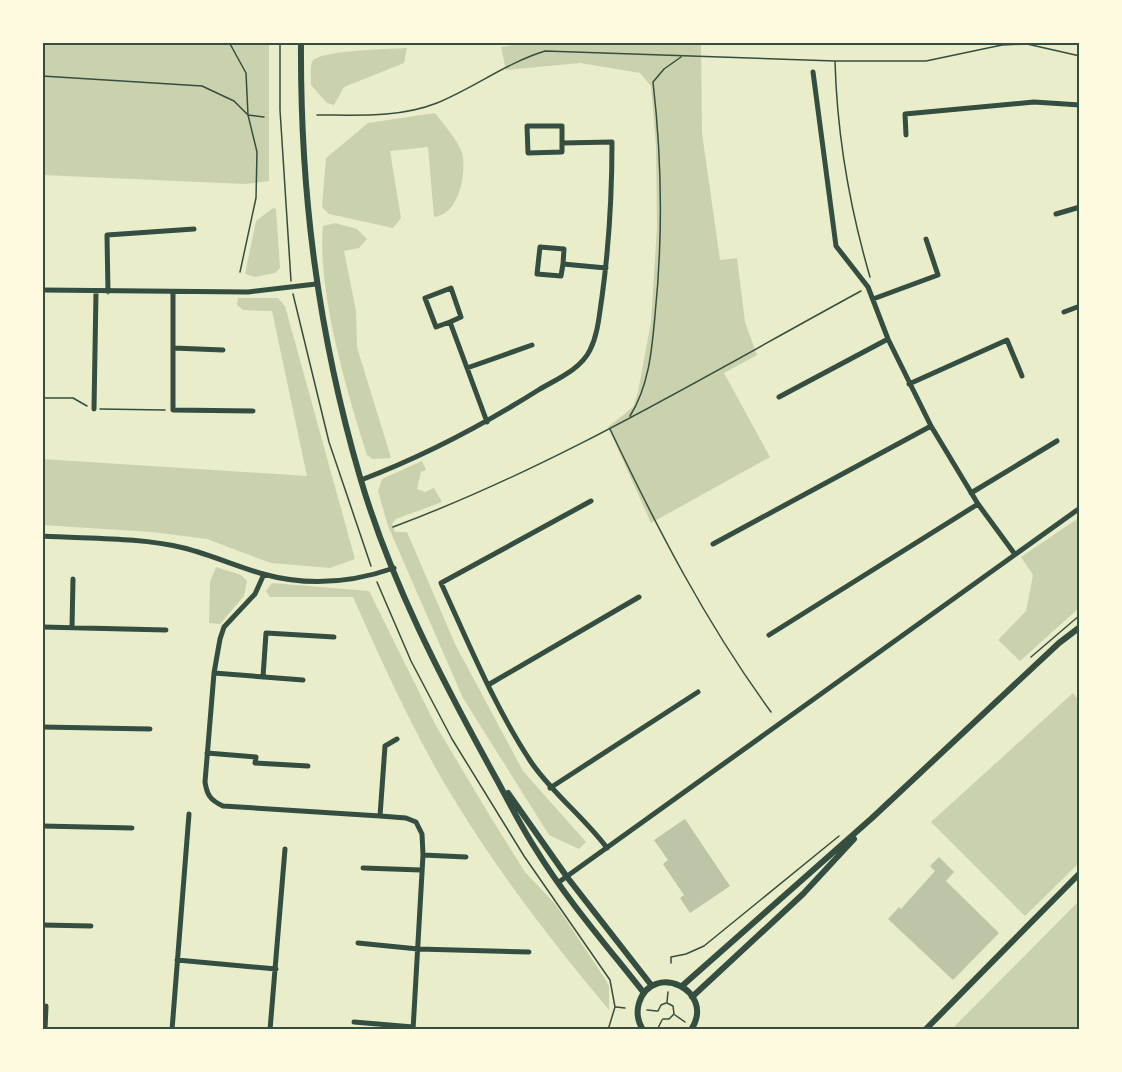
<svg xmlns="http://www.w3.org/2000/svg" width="1122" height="1072" viewBox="0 0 1122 1072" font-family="Jost,sans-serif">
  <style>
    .green { fill: #cad2ad }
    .building { fill: #bcc5a7 }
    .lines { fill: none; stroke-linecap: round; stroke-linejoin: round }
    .path { stroke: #344e41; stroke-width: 1.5 }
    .minor { stroke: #344e41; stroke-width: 5 }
    .tertiary { stroke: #344e41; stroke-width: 6 }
    .neatline { fill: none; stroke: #344e41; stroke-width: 2 }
  </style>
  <rect width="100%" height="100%" fill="#e9edc9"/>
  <path class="green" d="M42 42H269V181L245 184 42 175Z
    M532 42H701L702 133 720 260 737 258 745 322 757 355 724 373 770 457 651 523 608 427 633 407 638 392 651 322 657 227 656 146 651 86 640 73 580 63 506 70 501 47Z
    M407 48 404 63 344 87 334 105 327 103 311 85C311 79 310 68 312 62 316 50 393 49 407 48Z
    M435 113C443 124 458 140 462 153 467 173 459 215 434 217L428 147 390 151 401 218 393 228 329 214 322 207 326 158 368 123Z
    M273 208 276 209 280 268 275 273 255 277 245 274 256 221Z
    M335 223 357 229 367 239 359 248 344 251 356 311 357 347 391 458 372 459 367 455C347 392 317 291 323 226Z
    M238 298H278L285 306 355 559 330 568 271 563 207 539 152 532 42 525V459L307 476 272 311 243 310 237 305Z
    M422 461 426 470 421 472 417 489 425 492 434 488 442 502 396 519 392 524 395 532H407L455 644 523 771 586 842 579 849 549 835 463 698 388 526 378 491 382 479Z
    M1080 517V607L1020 661 998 640 1026 611 1033 575 1021 557Z
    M216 567 241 575 247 581 244 596 220 624 209 623 210 582Z
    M272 583 369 591 435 724 493 821 525 872 556 905 604 977 609 986V1010C548 937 491 863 443 781 409 722 381 660 353 597H270L266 591Z
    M1073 693 1080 702V862L1025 916 931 822Z
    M1080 900V1030H951Z"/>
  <path class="building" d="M685 819 730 886 690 913 680 898 684 895 663 864 668 860 654 840Z
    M939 857 954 872 946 881 999 933 953 980 888 919 899 907 901 909 935 871 930 866Z"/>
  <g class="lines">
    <path class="path" d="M229 42 246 73 248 115 257 152 256 198 240 272
      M280 42V110L291 281
      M835 61C837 136 849 205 870 277
      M42 76 202 86 234 101 248 115 264 117
      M317 115C357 115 399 118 437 103 474 88 506 63 545 51L835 61H926L1002 45 1027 44 1080 56
      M293 294 329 442 371 566
      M42 398H73L87 406
      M100 409 165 410
      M630 416C649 386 652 349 655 315 663 237 662 160 653 82L664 69 681 57
      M610 429C657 528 706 623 771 712
      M393 527C557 466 708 374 861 291
      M377 582 411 661 452 739 524 856 610 980 615 1007 608 1030
      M1031 657 1080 615
      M671 963V957L686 954 704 946 839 836
      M667 1002 668 992
      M616 1007 625 1008
      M647 1010 657 1011
      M658 1011 661 1005 666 1003
      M675 1015 685 1022
      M663 1019H669L674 1014 673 1006 667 1003
      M657 1030 662 1020"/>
    <path class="minor" d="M813 72 836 246 868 287 888 339 931 426 978 504 1014 553
      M906 135 905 114 1034 102 1080 105
      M1056 214 1080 207
      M563 264 561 276 537 274 540 247 564 249 563 264 606 268
      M42 290 248 292 316 284
      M108 292 107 235 194 229
      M173 292V410L253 411
      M873 299 938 275 926 239
      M1064 312 1080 306
      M450 322 436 327 425 298 451 288 461 317 450 322 487 422
      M173 348 223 350
      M467 368 532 345
      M909 384 1007 340 1022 376
      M779 397 888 339
      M94 409 96 292
      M361 480C424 456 483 425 540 389 557 379 581 369 590 350 598 334 599 316 602 297 609 246 612 194 612 142L562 143V152L528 153 527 126H562V143
      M971 493 1057 441
      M591 501 441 583C469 644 494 706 531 762 553 794 584 817 607 848
      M42 536C89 539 138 537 184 548 211 555 236 566 263 574 306 586 351 583 394 568
      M713 544 931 426
      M264 574 255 594 224 627 220 639 214 673 205 782C207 795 210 800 223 806L380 816 406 818 416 822 422 834 423 855 413 1030
      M42 627 166 630
      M72 627 73 579
      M769 635 978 504
      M214 673 303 680
      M263 677 266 633 334 637
      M488 685 639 597
      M42 727 150 729
      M207 753 256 757 255 763 308 766
      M550 788 698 692
      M380 816 385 746 397 739
      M42 826 132 828
      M423 855 466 857
      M363 868 421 870
      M559 882 1080 508
      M42 925 91 926
      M358 943 418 949 529 952
      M177 960 276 969
      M354 1022 413 1027
      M45 1030 46 1006
      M172 1030 189 814
      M270 1030 285 849"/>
    <path class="tertiary" d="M301 42C300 193 318 333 360 477 390 580 441 678 492 771 506 796 519 823 535 848 566 899 607 946 644 993
      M508 793 567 877 652 986
      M682 986 872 818 1059 643 1080 627
      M692 997 803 894 854 839
      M643 1030C638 1022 636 1013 639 1003 652 961 717 990 691 1030
      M925 1030 1080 873"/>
  </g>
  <rect width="1122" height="1072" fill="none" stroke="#fefae0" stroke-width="87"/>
  <rect x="44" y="44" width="1034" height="984" class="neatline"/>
</svg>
